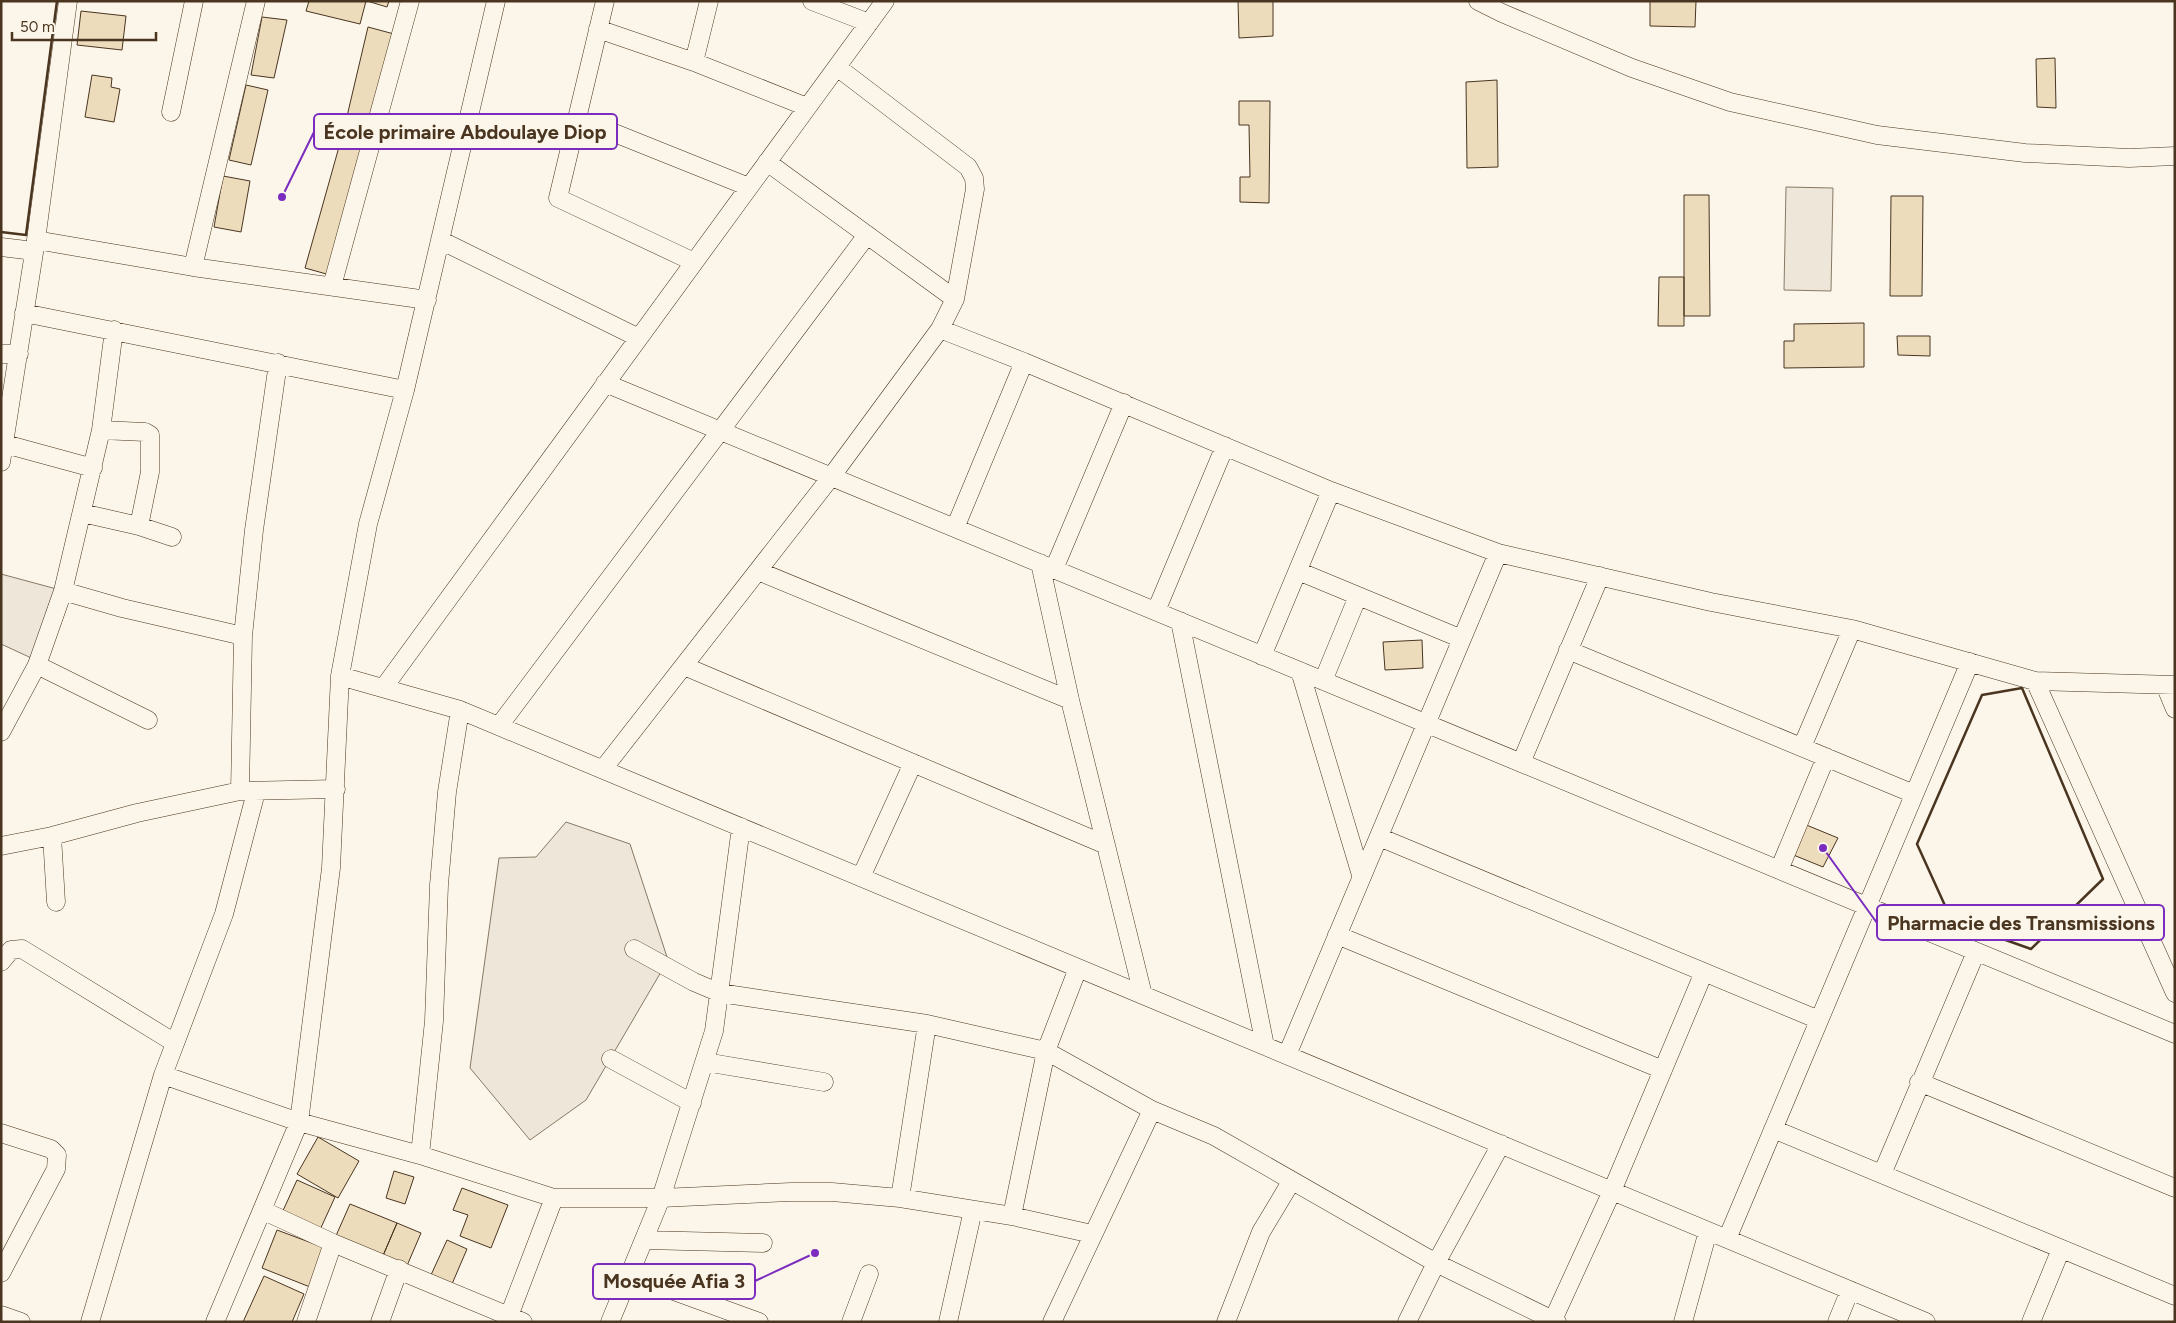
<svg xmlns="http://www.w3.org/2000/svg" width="2176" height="1323" viewBox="0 0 2176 1323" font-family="Figtree,sans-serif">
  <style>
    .green { fill: #ede6d9; stroke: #887966 }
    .building { fill: #ecdcbc; stroke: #4a3520 }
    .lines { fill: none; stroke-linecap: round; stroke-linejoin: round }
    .minor-casing { stroke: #4a3520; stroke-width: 19 }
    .minor { stroke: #fbf6e9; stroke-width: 18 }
    .wall { stroke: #4a3520; stroke-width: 2.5 }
    .leader { fill: none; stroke: #7b2cbf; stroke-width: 2 }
    .callout-dot { fill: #7b2cbf; stroke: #fbf6e9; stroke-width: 2 }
    .callout { fill: #fbf6e9; stroke: #7b2cbf; stroke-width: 2 }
    .callout-label { font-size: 20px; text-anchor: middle; font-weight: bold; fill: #4a3520 }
  </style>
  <rect width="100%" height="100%" fill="#fbf6e9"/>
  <path class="green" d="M1786 187 1833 188 1831 291 1784 290Z
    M1 574 64 591 40 662 1 644Z
    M566 822 630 844 668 960 586 1100 530 1140 470 1068 499 858 536 857Z"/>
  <path class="building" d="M309 1H366L360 24 306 11Z
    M367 1H389L387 7Z
    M1238 1H1273V36L1239 38Z
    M1650 1H1696L1695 27 1650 26Z
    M81 11 126 16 122 50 77 45Z
    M262 17 287 20 274 78 251 75Z
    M368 27 394 34 368 136 344 129Z
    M2055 58 2056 108 2037 107 2036 59Z
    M92 75 112 78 111 87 120 89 114 122 85 117Z
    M1497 80 1498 167 1467 168 1466 82Z
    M246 85 268 90 251 165 229 160Z
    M1239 101H1270L1269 203 1240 202V177H1250L1249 125H1239Z
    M344 129 368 136 330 275 305 268Z
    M223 176 250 181 241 232 214 227Z
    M1684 195H1709L1710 316H1684Z
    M1891 196H1923L1922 296H1890Z
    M1659 277H1684V326H1658Z
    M1864 323V367L1784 368V341H1794V324Z
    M1897 336H1930V356L1898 355Z
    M1422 640 1423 668 1385 670 1383 642Z
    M1804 824 1838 838 1823 867 1791 854Z
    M318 1137 359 1161 338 1198 297 1174Z
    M394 1171 414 1177 405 1204 386 1198Z
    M297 1180 335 1197 319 1232 281 1215Z
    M462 1188 508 1205 491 1248 460 1236 468 1215 453 1210Z
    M350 1204 397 1223 382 1258 335 1238Z
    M397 1223 421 1233 406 1268 382 1258Z
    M277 1230 325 1248 310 1287 262 1268Z
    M447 1240 467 1249 452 1284 431 1275Z
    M264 1276 304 1294 292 1322H243Z"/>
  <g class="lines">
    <defs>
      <path id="minor" d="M605 1 558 198 694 262
        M812 1 869 23
        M1478 1 1502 13 1632 68 1730 102 1877 135 2025 153 2129 158 2175 156
        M598 29 694 62 807 107
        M694 62 709 1
        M171 112 194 1
        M577 118 749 187
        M767 162 955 299
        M36 240 193 267 427 300
        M440 240 639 338
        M1 247 34 251
        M193 267 256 1
        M332 286 410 1
        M24 313 405 390
        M940 329 1024 362 1331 491 1498 553 1711 602 1852 629 2035 681 2175 685
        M1 354H19
        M605 383 2175 1034
        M101 430 145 432 150 435V472L139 526
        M5 444 93 468
        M1 462 36 240 68 1
        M82 513 139 526 172 537
        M955 528 1024 362
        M1040 563 1070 700 1143 995
        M1054 569 1124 403
        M758 571 1070 700
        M1298 571 1462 639
        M63 591 122 608 243 636
        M1156 611 1225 446
        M1180 621 1265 1046
        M1568 650 1914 794
        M1262 656 1331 491
        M37 665 148 720
        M684 666 1106 845
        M1300 671 1361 875
        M340 676 460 710 1926 1322
        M1323 681 1358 596
        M2035 681 2175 993
        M2165 685 2175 709
        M384 687 885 1
        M499 726 867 235
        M1 732 37 665 63 591 101 430 114 330
        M1802 747 1852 629
        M1521 763 1600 576
        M603 769 831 477 940 329 955 299 975 189 974 178 968 167 837 67
        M240 791 243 636 254 530 278 363
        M52 836 56 902
        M1379 837 1819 1020
        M1 846 52 836 137 813 240 791 336 789
        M1779 870 1826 757
        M861 877 913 763
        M1337 935 1663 1070
        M634 949 694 982 720 993 927 1024 1046 1051 1152 1110 1214 1136 1436 1263 1557 1322
        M1 962 11 950 22 949 175 1043
        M1287 1055 1498 553
        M611 1059 692 1103
        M705 1062 824 1082
        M163 1075 299 1122 420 1155 554 1198H661L791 1192H832L900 1198 1012 1216 1092 1234
        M1919 1082 2175 1188
        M1773 1129 2175 1296
        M1 1133 51 1149 57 1155 56 1169 1 1273
        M420 1155 434 1021 439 885 447 792 460 710
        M1882 1174 1976 952
        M900 1198 927 1024
        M262 1210 333 1243 523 1322
        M1012 1216 1046 1051 1078 968
        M1727 1239 1970 662
        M645 1240 763 1243
        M630 1275 759 1322
        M1 1315 21 1322
        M509 1316 554 1198
        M90 1322 163 1075 224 914 256 792
        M215 1322 299 1122 331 868 340 676 368 524 405 390 496 1
        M306 1322 333 1243
        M380 1322 399 1269
        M610 1322 661 1198 714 1031 741 827
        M851 1322 869 1274
        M948 1322 973 1210
        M1052 1322 1152 1110
        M1226 1322 1261 1232 1291 1182
        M1407 1322 1436 1263 1501 1144
        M1552 1322 1612 1191 1704 972
        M1683 1322 1708 1231
        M1837 1322 1850 1290
        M2031 1322 2061 1249"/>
    </defs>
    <use href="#minor" class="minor-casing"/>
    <use href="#minor" class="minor"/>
    <path class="wall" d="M1 232 26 235 57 1
      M2022 688 2103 879 2031 949 1952 921 1917 844 1982 695Z"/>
  </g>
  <path class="leader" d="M282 197L314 132M1823 848L1877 923M815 1253L755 1281"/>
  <g class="callout-dot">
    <circle cx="282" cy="197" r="5"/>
    <circle cx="1823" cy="848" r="5"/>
    <circle cx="815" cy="1253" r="5"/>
  </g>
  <g class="callout">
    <rect x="314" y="114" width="303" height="35" rx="5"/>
    <rect x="1877" y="905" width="287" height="35" rx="5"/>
    <rect x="593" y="1264" width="162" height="35" rx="5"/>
  </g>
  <g class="callout-label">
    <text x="465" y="139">École primaire Abdoulaye Diop</text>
    <text x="2021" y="930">Pharmacie des Transmissions</text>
    <text x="674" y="1288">Mosquée Afia 3</text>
  </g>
  <rect width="2176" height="1323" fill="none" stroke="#4a3520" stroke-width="5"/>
  <path d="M12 32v8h144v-8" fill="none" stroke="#4a3520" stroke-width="2.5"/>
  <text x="20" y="32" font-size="15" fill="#4a3520" stroke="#fbf6e9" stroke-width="4" paint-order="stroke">50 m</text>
</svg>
